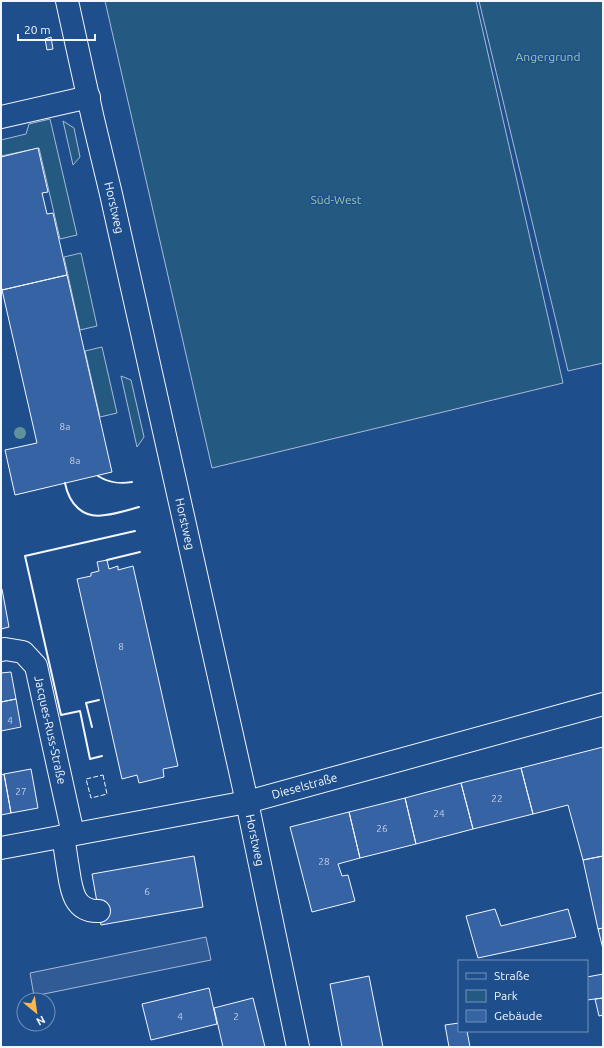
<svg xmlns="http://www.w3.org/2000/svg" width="604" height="1048" viewBox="0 0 604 1048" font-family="Ubuntu,sans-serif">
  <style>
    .green { fill: #245a82; stroke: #a8bbd7 }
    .parking { fill: #305b95; stroke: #a8bbd7 }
    .building { fill: #3563a3; stroke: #f2f6ff }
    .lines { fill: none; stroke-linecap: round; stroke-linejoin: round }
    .minor-casing { stroke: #f2f6ff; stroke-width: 24 }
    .minor { stroke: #1f4e8c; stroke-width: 22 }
    .fence { stroke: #f2f6ff; stroke-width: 1; stroke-dasharray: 5 2; stroke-linecap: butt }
    .wall { stroke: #f2f6ff; stroke-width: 2 }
    .tree { fill: #61919a }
    .labels { text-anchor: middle; stroke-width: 3; stroke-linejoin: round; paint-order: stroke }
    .number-label { font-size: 10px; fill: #c3d1e8 }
    .park-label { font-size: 12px; fill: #97c8a6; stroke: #1f4e8c }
    .street-label { font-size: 12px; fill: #f2f6ff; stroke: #1f4e8c }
  </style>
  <rect width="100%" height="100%" fill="#1f4e8c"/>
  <path class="green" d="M105 1H476L563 383 212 468Z
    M479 1H603V363L568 371Z
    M50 119 77 235 60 239 39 148 1 156V140L26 134 29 124Z
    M63 121 74 128 80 157 73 165Z
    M81 253 97 326 80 330 64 257Z
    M102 347 117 413 100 417 85 351Z
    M121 376 131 380 144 437 137 447Z"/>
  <path class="parking" d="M206 937 211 960 34 996 30 973Z"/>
  <path class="building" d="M51 37 53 49 47 50 45 39Z
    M38 148 48 192 42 193 47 214 53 213 67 275 2 290 1 285V157Z
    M67 275 112 472 15 495 5 450 37 443 2 290Z
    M107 560 109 569 118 566V570L133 566 178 766 163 769 164 777 139 783 137 775 122 779 77 579 91 576V573L99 571 97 562Z
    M1 589H2L9 627 1 629Z
    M11 672 16 699 1 702V673Z
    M16 699 21 727 1 731V702Z
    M603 747V856L583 860 568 805 533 814 521 768Z
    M521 768 533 814 473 829 461 783Z
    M31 769 38 808 11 813 4 774Z
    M4 774 11 813 1 815V775Z
    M461 783 473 829 416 844 405 798Z
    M405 798 416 844 360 858 349 812Z
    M349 812 360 858 338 864 342 876 348 875 355 901 312 912 290 827Z
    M194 856 203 907 101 925 92 874Z
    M603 856V928L598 929 583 860Z
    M495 909 501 926 568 909 576 937 478 958 466 916Z
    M603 928V949L598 929Z
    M603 974V998L587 1000V977Z
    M369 976 383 1047H342L330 984Z
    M209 988 217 1024 151 1040 142 1004Z
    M253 998 265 1047H223L214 1008Z
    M603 998V1015L599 1016 595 999Z
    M459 1023V1031H467L470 1047H449L445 1025Z"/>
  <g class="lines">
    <defs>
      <g id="minor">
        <path id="s1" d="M67 1 93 119 111 194 247 802 298 1047"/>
        <path d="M1 117 89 97"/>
        <path id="s2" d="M1 650 5 649 23 652 36 666 73 834"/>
        <path d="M63 836C65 847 66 857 68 868 71 888 73 912 99 911"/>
        <path id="s3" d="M1 848 247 802 603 704"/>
      </g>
    </defs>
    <use href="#minor" class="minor-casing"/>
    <use href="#minor" class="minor"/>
    <path class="fence" d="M103 775 107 794 91 798 86 779Z"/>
    <path class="wall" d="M98 476C109 483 119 484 132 482
      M65 483C69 504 83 519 105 515 116 514 128 510 139 507
      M107 560 140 552
      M92 727 86 703 99 700
      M102 756 90 759 80 711 61 715 25 556 135 531"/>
  </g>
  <circle class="tree" cx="20" cy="433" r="6"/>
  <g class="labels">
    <g class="number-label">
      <text x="65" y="430">8a</text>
      <text x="75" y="464">8a</text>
      <text x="121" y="650">8</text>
      <text x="10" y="724">4</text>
      <text x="21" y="795">27</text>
      <text x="497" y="802">22</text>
      <text x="439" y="817">24</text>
      <text x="382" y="832">26</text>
      <text x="324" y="865">28</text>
      <text x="147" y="895">6</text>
      <text x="180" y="1020">4</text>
      <text x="236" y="1020">2</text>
    </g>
    <g class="park-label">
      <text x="548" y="61">Angergrund</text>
      <text x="336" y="204">Süd-West</text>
    </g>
    <g class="street-label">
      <text dy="4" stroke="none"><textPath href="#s1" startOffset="212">Horstweg</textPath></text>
      <text dy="4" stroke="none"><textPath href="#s1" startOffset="536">Horstweg</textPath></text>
      <text dy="4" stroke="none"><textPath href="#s2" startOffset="107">Jacques-Russ-Straße</textPath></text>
      <text dy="4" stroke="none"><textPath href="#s3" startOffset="310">Dieselstraße</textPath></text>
      <text dy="4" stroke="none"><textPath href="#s1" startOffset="860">Horstweg</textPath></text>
    </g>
  </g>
  <rect width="604" height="1048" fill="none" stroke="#f2f6ff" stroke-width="4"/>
  <rect x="458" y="960" width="130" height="72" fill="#1f4e8c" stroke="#7391ba"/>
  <rect x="466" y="973" width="20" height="6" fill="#1f4e8c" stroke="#7391ba"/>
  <text x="494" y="980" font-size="12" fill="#f2f6ff">Straße</text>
  <rect x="466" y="990" width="20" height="12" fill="#245a82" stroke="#7391ba"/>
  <text x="494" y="1000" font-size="12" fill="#f2f6ff">Park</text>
  <rect x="466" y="1010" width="20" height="12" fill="#3563a3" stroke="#7391ba"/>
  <text x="494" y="1020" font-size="12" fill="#f2f6ff">Gebäude</text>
  <g transform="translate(36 1012) rotate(151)"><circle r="19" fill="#1f4e8c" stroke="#7391ba"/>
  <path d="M0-3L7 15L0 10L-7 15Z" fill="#ffb74d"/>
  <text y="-6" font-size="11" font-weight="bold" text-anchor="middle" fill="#f2f6ff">N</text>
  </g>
  <path d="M18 34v6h77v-6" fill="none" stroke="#f2f6ff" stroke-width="2"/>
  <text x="24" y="34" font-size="12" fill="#f2f6ff" stroke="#1f4e8c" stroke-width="3" paint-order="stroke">20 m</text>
</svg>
